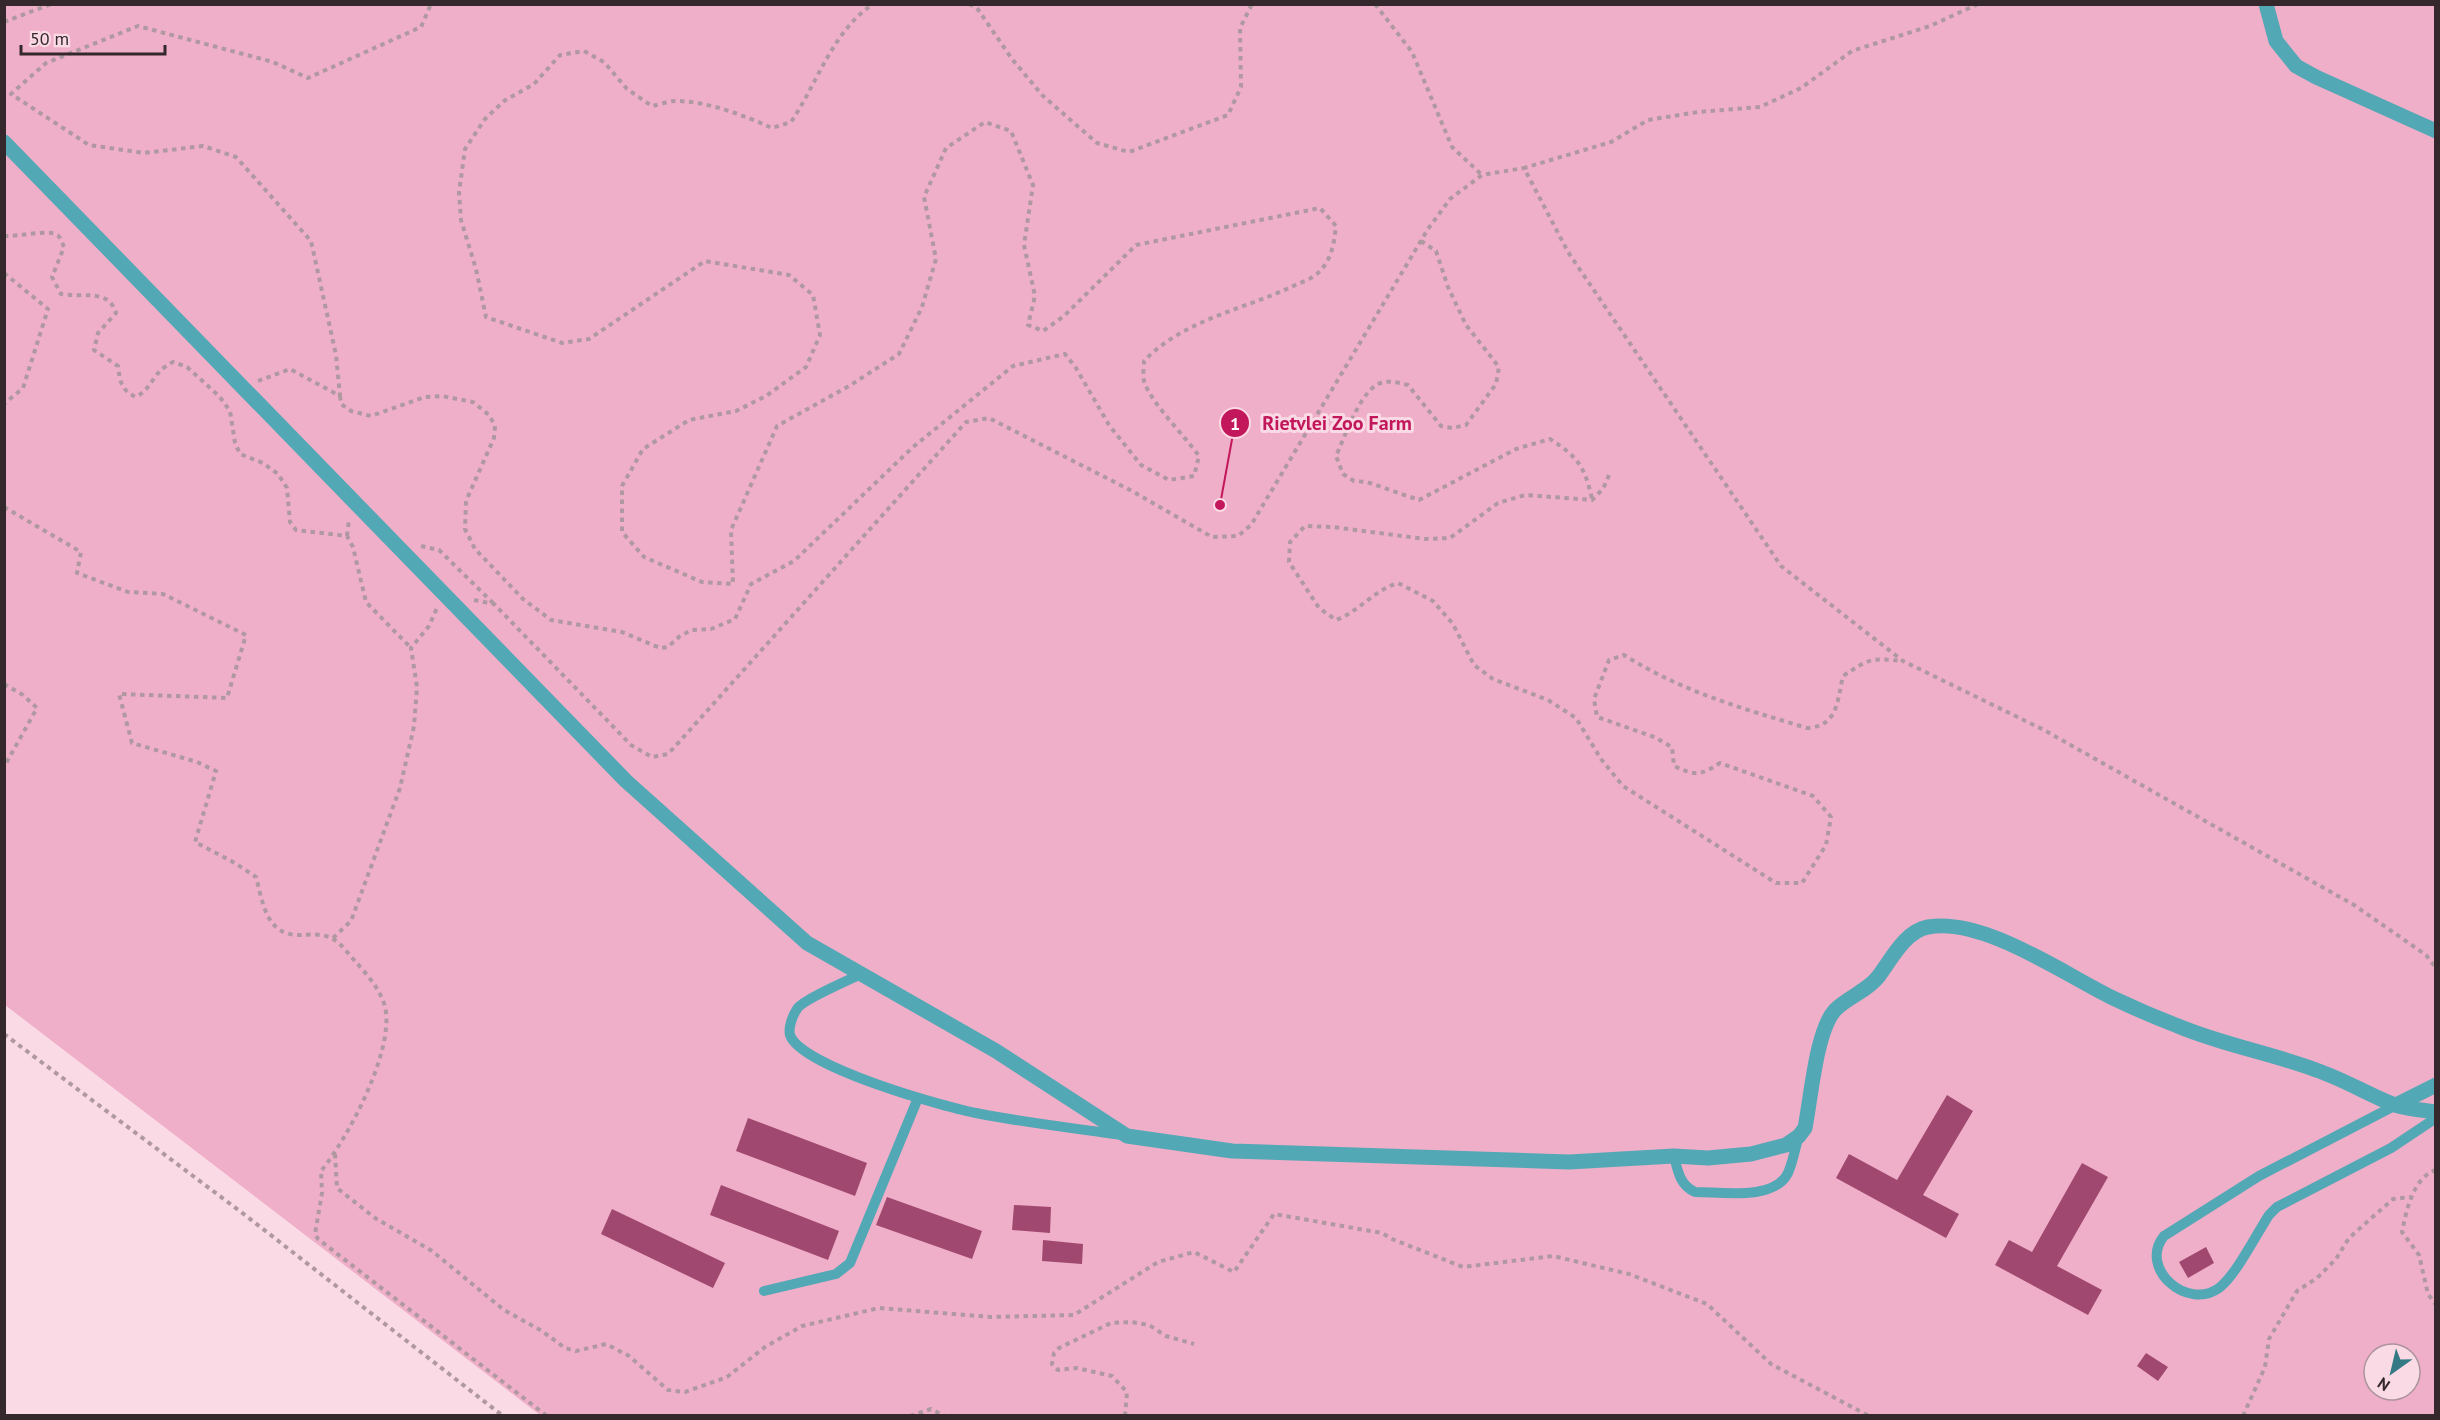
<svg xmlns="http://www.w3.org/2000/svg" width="2440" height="1420" viewBox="0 0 2440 1420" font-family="'PT Sans',sans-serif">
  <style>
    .green { fill: #f0afc8; fill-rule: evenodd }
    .building { fill: #a14870 }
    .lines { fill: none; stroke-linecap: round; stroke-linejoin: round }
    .path { stroke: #b098a1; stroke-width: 4; stroke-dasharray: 4.5 4.5; stroke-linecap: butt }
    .service { stroke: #53a8b6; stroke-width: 10 }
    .minor { stroke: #53a8b6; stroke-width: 15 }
    .leader { fill: none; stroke: #c2185b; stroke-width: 2 }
    .callout-dot { fill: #c2185b; stroke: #fadae5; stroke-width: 2 }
    .mark-label { font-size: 18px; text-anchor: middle; font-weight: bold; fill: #fff }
    .callout-label { font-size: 20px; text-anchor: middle; font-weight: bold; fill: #c2185b; stroke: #fadae5; stroke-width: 6; stroke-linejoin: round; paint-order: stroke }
  </style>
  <rect width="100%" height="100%" fill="#fadae5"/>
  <path class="green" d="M4 5H2435V1415H540L5 1005ZM2374 1354H2410V1390H2374Z"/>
  <path class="building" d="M1947 1095 1973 1111 1923 1195 1959 1214 1946 1238 1836 1178 1849 1154 1897 1180Z
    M748 1118 867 1163 855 1196 736 1151Z
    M2082 1163 2108 1177 2057 1266 2102 1290 2088 1315 1995 1265 2009 1240 2032 1252Z
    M721 1185 839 1231 828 1260 710 1215Z
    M887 1197 982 1231 972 1259 876 1225Z
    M1014 1205 1051 1207 1050 1233 1012 1230Z
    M612 1209 725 1263 713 1288 601 1234Z
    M1043 1240 1083 1244 1082 1264 1042 1261Z
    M2206 1247 2214 1263 2188 1278 2179 1262Z
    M2146 1353 2168 1367 2158 1381 2137 1366Z"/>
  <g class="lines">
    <path class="path" d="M969 4 977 8 1012 59 1043 96 1097 143 1129 152 1228 115 1241 87 1240 28 1252 4
      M1375 4 1412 52 1452 147 1482 175
      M1978 4 1930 26 1852 51 1801 88 1760 107 1698 112 1648 120 1611 142 1524 168 1568 252 1781 566 1903 661 2044 730 2354 905 2426 955 2436 968
      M4 22 51 4
      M4 236C17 237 50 229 57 235 61 237 62 243 64 247L52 277 61 294C81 298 109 288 116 313L98 333 94 350 118 366C120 382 121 390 136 397 153 388 152 372 173 362L187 367 219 396 230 411 235 443 240 454 263 463 278 474 287 488 290 522 296 530 347 536 353 547 366 602 411 648
      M1421 241 1436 251 1448 287 1466 325 1499 367 1496 384 1466 425 1452 428 1441 426 1408 385C1400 383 1392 381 1384 382 1361 386 1345 437 1336 456L1343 474 1354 481 1367 482 1419 500 1516 449 1550 439C1578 457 1585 467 1592 499
      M4 273 48 309 23 388 4 404
      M258 381 290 369 340 396 336 355 311 241 236 157 203 146 144 153 89 145 11 94 46 63 138 26 273 62 308 78 421 27 431 4
      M340 396 341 404 351 411 371 416 425 397 442 396 473 402 489 415 495 426 494 438 466 501 465 529 475 549 523 599 551 620 622 632 660 648 668 647 680 636 692 630 711 629 735 619 751 584 794 561 913 447 1013 366 1065 354 1076 368 1109 425 1141 465 1169 480 1194 476 1199 456C1184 435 1154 406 1145 384 1142 378 1144 368 1144 361 1183 320 1242 310 1291 287 1299 283 1313 279 1319 272 1332 259 1334 243 1336 226L1320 208 1136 245 1064 316 1043 331 1028 325 1035 296 1024 245 1033 185 1011 131 985 122 946 148 924 197 936 259 922 307 899 354 849 386 777 426 731 530 733 584 702 582 644 557 622 532V486L643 449 689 420 736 411 766 396 806 367 820 335 813 295 789 275 705 261 589 339 562 343 486 317 476 269 461 220 459 192 465 149 485 119 504 101 534 84 560 55 584 51 604 62 627 89 652 106C659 105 668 101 675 101 707 101 743 115 772 128L791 122C818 82 832 32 873 4
      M1609 475 1603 489 1592 500 1525 495 1498 503 1450 538 1425 539 1333 527 1305 526 1290 542 1289 562 1319 608 1336 620C1360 611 1374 590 1398 583L1433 601 1453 624 1474 665 1493 679 1548 700 1576 718 1601 759 1623 786 1776 883H1802L1826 845 1831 817 1813 796 1720 763C1699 776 1696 776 1674 766L1672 747 1654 737 1597 717 1594 699 1609 660 1624 655C1683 692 1741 708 1807 728 1838 726 1837 702 1843 676 1870 658 1871 658 1903 661
      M4 507 81 552 77 573 128 592 163 594 246 635 227 698 119 694 132 743 197 762 216 771 195 842 235 863 256 877C263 903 266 937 302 935 311 934 325 934 333 939 342 944 349 955 356 962 368 976 384 993 386 1013 391 1056 348 1138 321 1171L322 1193 315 1234 318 1239 547 1416
      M347 536 349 519
      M421 546 439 550 493 603
      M474 600 494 604 631 745 652 757 668 754 680 741 966 422 989 418 1132 491 1212 537 1238 536 1251 525 1428 229 1450 199 1482 175 1524 168
      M4 684 23 695 37 708 4 767
      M333 938 351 921 400 788 414 726 417 687 411 648 429 626 437 608
      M4 1034 245 1215 503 1416
      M335 1154 337 1188 375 1218 432 1251 504 1310 542 1331 565 1348 576 1351 606 1344 629 1356 668 1390 685 1392 727 1377 765 1347 802 1326 879 1308 991 1317 1074 1315 1158 1262 1194 1252 1234 1272 1274 1214 1382 1233 1392 1239 1463 1267 1553 1256 1629 1274 1707 1304 1771 1364 1869 1416
      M2436 1170C2413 1177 2406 1212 2402 1232L2419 1255 2428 1294 2436 1305
      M910 1416 931 1409 945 1416
      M1125 1416 1127 1392 1112 1376 1077 1368 1058 1370 1052 1364 1054 1353 1059 1348 1111 1323 1131 1322 1149 1325 1166 1336 1194 1344
      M2243 1416 2265 1367 2269 1339 2297 1291 2317 1278 2336 1259 2349 1238 2393 1199 2410 1197"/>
    <path class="service" d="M861 974C849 980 802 1000 797 1009 793 1015 788 1027 790 1035 801 1067 947 1108 981 1114 1027 1123 1074 1128 1121 1135
      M2396 1105 2259 1176 2164 1236C2138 1268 2187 1311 2219 1288 2236 1275 2256 1235 2269 1215L2277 1207 2391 1148 2436 1118
      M1674 1156C1678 1172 1680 1185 1695 1192 1722 1192 1774 1201 1788 1173 1793 1162 1795 1148 1799 1136
      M764 1291 836 1274 850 1263 918 1098"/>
    <path class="minor" d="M2266 4 2276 41 2296 66 2316 77 2436 131
      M4 142 626 781 807 943 996 1051 1127 1136 1232 1151 1569 1162 1674 1156 1708 1158 1751 1154 1786 1145 1799 1136 1805 1128C1811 1098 1816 1031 1835 1010 1848 997 1867 991 1878 977 1891 960 1905 931 1928 927 1984 917 2065 975 2115 999 2136 1009 2157 1018 2178 1026 2223 1045 2271 1053 2316 1070 2343 1079 2369 1095 2395 1105 2408 1109 2423 1110 2436 1112
      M2396 1105 2436 1085"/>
  </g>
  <path class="leader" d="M1220 505L1235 423"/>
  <g class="callout-dot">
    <circle cx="1220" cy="505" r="6"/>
    <circle cx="1235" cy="423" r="15"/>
  </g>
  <g class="mark-label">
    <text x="1235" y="430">1</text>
  </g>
  <g class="callout-label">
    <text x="1337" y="430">Rietvlei Zoo Farm</text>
  </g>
  <rect width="2440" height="1420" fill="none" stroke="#34282d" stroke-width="12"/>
  <g transform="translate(2392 1372) rotate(214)"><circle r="28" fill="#fadae5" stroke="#ab939b" stroke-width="1.5"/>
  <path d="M0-4.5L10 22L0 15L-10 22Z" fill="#337a85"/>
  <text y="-9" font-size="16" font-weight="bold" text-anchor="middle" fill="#34282d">N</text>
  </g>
  <path d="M21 45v9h144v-9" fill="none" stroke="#34282d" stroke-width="3"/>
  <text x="30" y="45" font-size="18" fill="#34282d" stroke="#fadae5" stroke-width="4.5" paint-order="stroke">50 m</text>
</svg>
